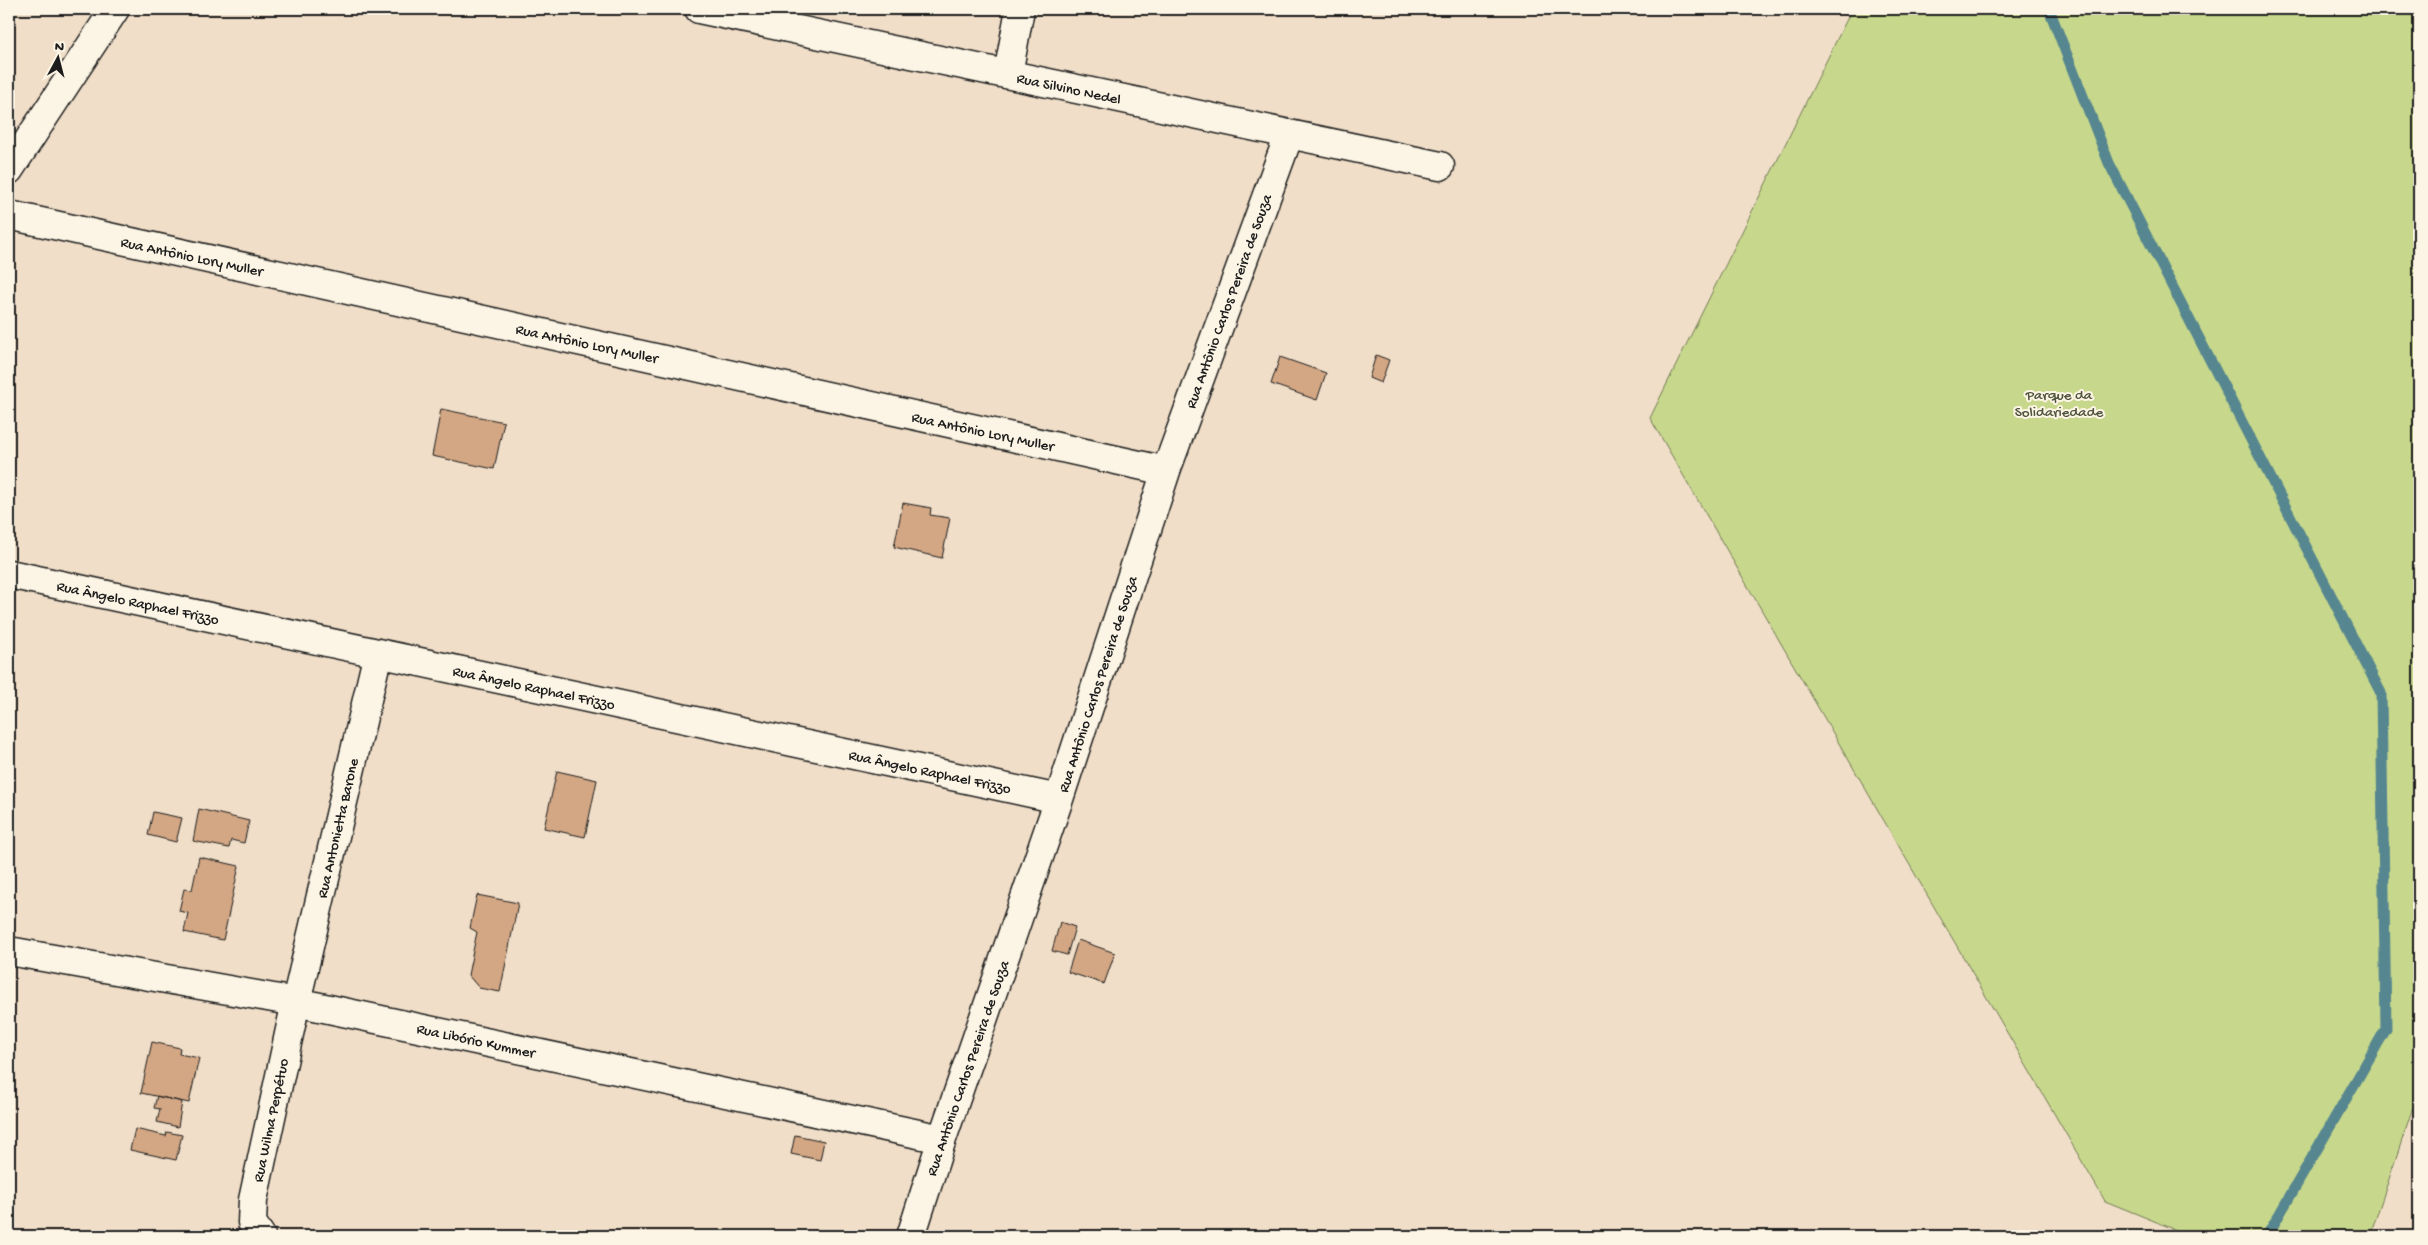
<svg xmlns="http://www.w3.org/2000/svg" width="2428" height="1245" viewBox="0 0 2428 1245" font-family="'Gochi Hand',sans-serif">
  <style>
    .green { fill: #c7d88c; stroke: #727a54 }
    .lines { fill: none; stroke-linecap: round; stroke-linejoin: round }
    .stream { stroke: #57868f; stroke-width: 11 }
    .building { fill: #d3a784; stroke: #1c1c1c }
    .minor-casing { stroke: #1c1c1c; stroke-width: 31 }
    .minor { stroke: #fcf5e5; stroke-width: 28 }
    .labels { text-anchor: middle; stroke-width: 4; stroke-linejoin: round; paint-order: stroke }
    .street-label { font-size: 15px; fill: #1c1c1c; stroke: #fcf5e5 }
    .park-label { font-size: 15px; fill: #4f543e; stroke: #fcf5e5 }
  </style>
  <rect width="100%" height="100%" fill="#f0dec8"/>
  <filter id="ink" filterUnits="userSpaceOnUse"><feTurbulence type="fractalNoise" baseFrequency=".02" numOctaves="2"/><feDisplacementMap in="SourceGraphic" scale="10" xChannelSelector="R" yChannelSelector="G"/><feConvolveMatrix kernelMatrix="1 2 1 2 8 2 1 2 1" color-interpolation-filters="sRGB"/></filter>
  <g filter="url(#ink)">
    <path class="green" d="M1852 9H2419V1089L2370 1236H2191L2105 1201 1650 418Z"/>
    <g class="lines">
      <path class="stream" d="M2049 9 2109 163 2381 693 2386 1029 2267 1236"/>
    </g>
    <path class="building" d="M1376 355 1389 360 1381 383 1369 378Z
      M1280 357 1326 373 1317 400 1271 384Z
      M441 409 504 422 494 469 432 456Z
      M903 503 931 508 930 515 950 518 942 558 894 547Z
      M557 771 597 780 585 837 544 828Z
      M199 809 249 821 244 843 231 840 229 848 193 841Z
      M153 812 182 818 176 842 148 835Z
      M199 857 239 866 223 940 184 932 188 913 179 911 184 889 192 890Z
      M477 895 518 903 500 992 479 988 468 975 477 932 470 928Z
      M1060 922 1075 927 1067 955 1052 951Z
      M1078 940 1115 953 1104 984 1068 972Z
      M152 1042 180 1048 179 1054 199 1058 189 1103 141 1093Z
      M157 1096 182 1102 178 1127 157 1122 160 1109 154 1108Z
      M135 1129 166 1136 167 1132 182 1135 176 1160 130 1150Z
      M795 1135 824 1141 820 1160 791 1154Z"/>
    <g class="lines">
      <defs>
        <path id="minor" d="M699 9 1440 166
          M1008 74 1020 9
          M9 170 115 9
          M9 215 1166 471
          M9 574 1059 799
          M9 951 296 1002 942 1139
          M261 1236 252 1223 253 1200 296 1002 378 653
          M911 1236 942 1139 1059 799 1166 471 1289 135"/>
      </defs>
      <use href="#minor" class="minor-casing"/>
      <use href="#minor" class="minor"/>
    </g>
  </g>
  <g class="labels">
    <g class="street-label">
      <text transform="translate(1069 88) rotate(12)" y="5">Rua Silvino Nedel</text>
      <text transform="translate(192 256) rotate(12)" y="5">Rua Antônio Lory Muller</text>
      <text transform="translate(1228 301) rotate(-70)" y="5">Rua Antônio Carlos Pereira de Souza</text>
      <text transform="translate(587 343) rotate(12)" y="5">Rua Antônio Lory Muller</text>
      <text transform="translate(983 431) rotate(12)" y="5">Rua Antônio Lory Muller</text>
      <text transform="translate(138 602) rotate(12)" y="5">Rua Ângelo Raphael Frizzo</text>
      <text transform="translate(1097 684) rotate(-72)" y="5">Rua Antônio Carlos Pereira de Souza</text>
      <text transform="translate(534 687) rotate(12)" y="5">Rua Ângelo Raphael Frizzo</text>
      <text transform="translate(930 771) rotate(12)" y="5">Rua Ângelo Raphael Frizzo</text>
      <text transform="translate(337 828) rotate(-77)" y="5">Rua Antonietta Barone</text>
      <text transform="translate(476 1040) rotate(12)" y="5">Rua Libório Kummer</text>
      <text transform="translate(967 1068) rotate(-71)" y="5">Rua Antônio Carlos Pereira de Souza</text>
      <text transform="translate(270 1120) rotate(-78)" y="5">Rua Wilma Perpétuo</text>
    </g>
    <g class="park-label">
      <text x="2059" y="399">Parque da<tspan x="2059" dy="17">Solidariedade</tspan></text>
    </g>
  </g>
  <rect width="2428" height="1245" fill="none" stroke="#fcf5e5" stroke-width="30"/>
  <rect x="15" y="15" width="2398" height="1215" fill="none" stroke="#1c1c1c" stroke-width="2" filter="url(#ink)"/>
  <g transform="translate(58 58) rotate(7)" stroke="#fcf5e5" stroke-width="4" paint-order="stroke">
  <path d="M0-4L9 19L0 12L-9 19Z" fill="#1c1c1c"/>
  <text y="-8" font-size="14" font-weight="bold" text-anchor="middle" fill="#1c1c1c">N</text>
  </g>
</svg>
